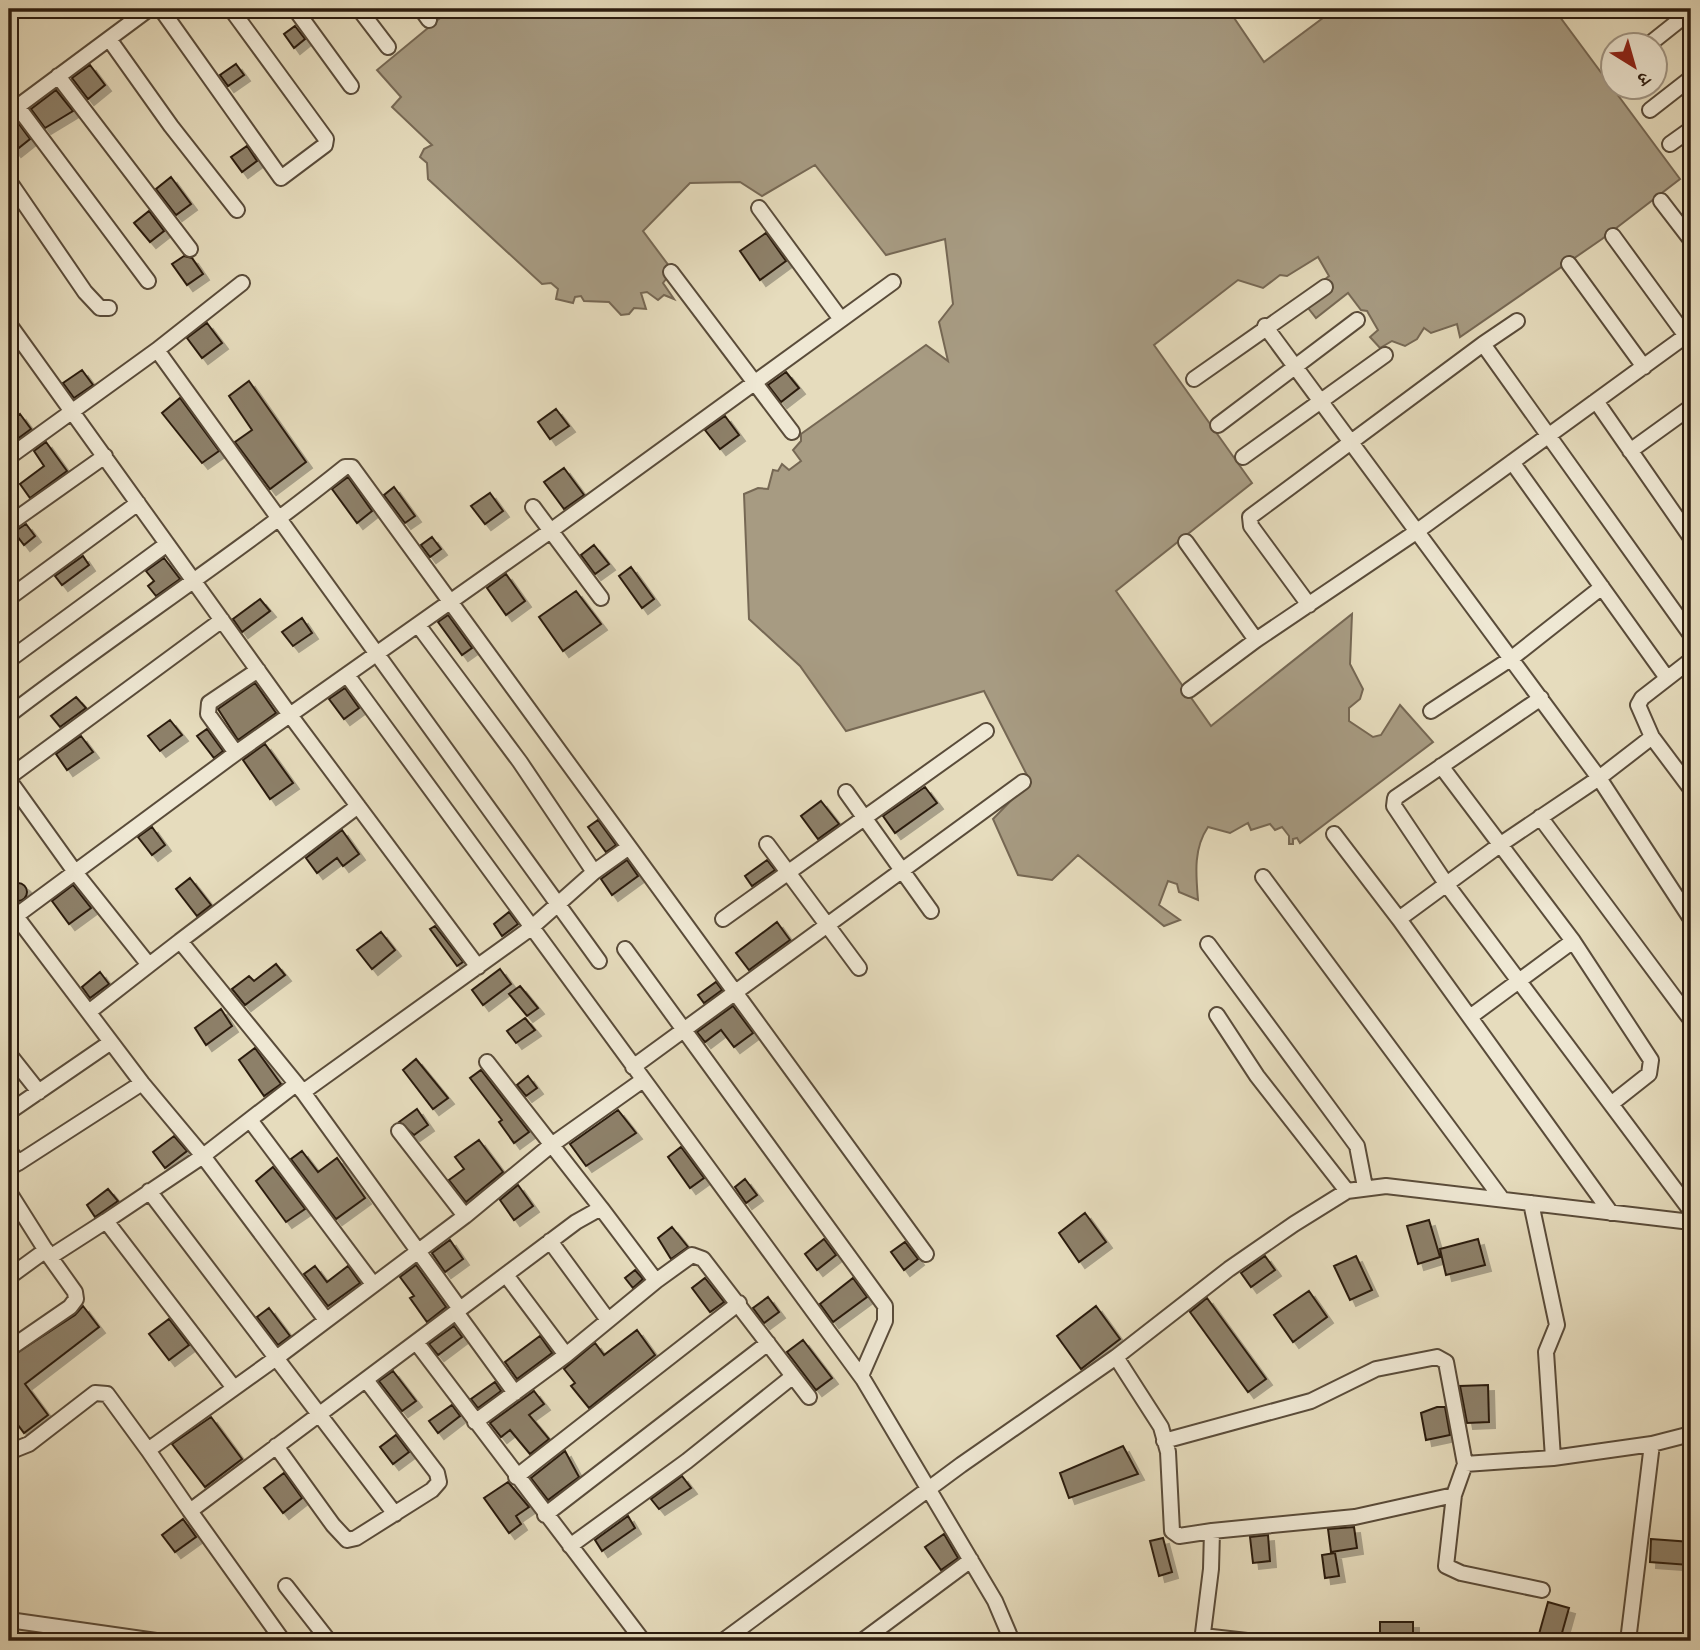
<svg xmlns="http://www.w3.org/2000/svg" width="1700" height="1650" viewBox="0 0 1700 1650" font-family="Vollkorn,'Noto Serif Devanagari',serif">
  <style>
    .water { fill: #a79b82; stroke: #766854; stroke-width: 2 }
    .building { fill: #8d8069; stroke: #2c1c0f; stroke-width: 2; filter: url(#shadow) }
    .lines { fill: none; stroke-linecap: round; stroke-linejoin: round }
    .street-casing { stroke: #5a4c3a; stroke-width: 18 }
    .street { stroke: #efe8d4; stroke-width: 14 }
  </style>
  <defs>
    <filter id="shadow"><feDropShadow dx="6" dy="6" stdDeviation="0" flood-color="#0004"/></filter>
  </defs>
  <rect width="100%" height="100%" fill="#e6dcbd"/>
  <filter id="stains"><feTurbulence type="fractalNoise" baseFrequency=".00286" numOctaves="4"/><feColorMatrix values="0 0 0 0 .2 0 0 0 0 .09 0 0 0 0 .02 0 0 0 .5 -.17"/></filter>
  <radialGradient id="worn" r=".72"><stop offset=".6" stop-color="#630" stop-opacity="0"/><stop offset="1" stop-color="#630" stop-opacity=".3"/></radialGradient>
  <path class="water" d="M451 9H1228L1264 62 1335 9H1554L1680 179 1602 239 1460 337 1457 324 1431 333 1424 328 1417 339 1405 346 1392 341 1380 348 1370 337 1378 330 1367 311 1361 310 1348 293 1316 318 1301 299 1329 276 1318 257 1287 276 1280 275 1263 288 1238 280 1154 345 1252 483 1116 591 1211 726 1352 614 1350 664 1363 689 1360 699 1349 708V721L1373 737 1381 735 1400 705 1433 742 1300 843 1297 838 1293 839V844H1289V836L1282 827 1275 830 1270 824 1251 830 1248 823 1230 833 1208 827C1193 849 1196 875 1198 900L1179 892 1177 884 1168 881 1159 905 1180 920 1164 926 1078 855 1052 880 1018 875 993 819 1030 781 984 691 846 731 800 666 749 619 744 494 758 488 768 489 773 470 778 471 782 464 789 470 801 461 793 450 801 441V434L926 345 948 361 939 322 953 304 945 239 886 255 815 165 762 196 740 182 690 183 643 231 669 266 670 274 663 283 674 299 664 295 658 300 647 292 641 293 646 309 634 308 629 314 621 315 609 302 584 301 581 296 575 297 573 303 556 299 558 289 551 283 542 284 428 179 427 163 420 157 424 149 432 145 392 107 401 97 377 70Z"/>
  <path class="building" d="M295 26 305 39 294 48 284 34Z
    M236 64 244 75 228 86 220 75Z
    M90 65 105 85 88 99 72 78Z
    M56 90 73 111 45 128 31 109Z
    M16 120 30 139 15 151 9 143V122Z
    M247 146 257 161 242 172 231 157Z
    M171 177 191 204 176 215 156 189Z
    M149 211 164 231 150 242 134 223Z
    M766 233 786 261 760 280 740 251Z
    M184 256 192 258 203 274 187 285 172 264Z
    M207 323 222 343 202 358 187 338Z
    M82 370 93 385 74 398 63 383Z
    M786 372 799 388 781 402 768 385Z
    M249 381 306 462 270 489 235 442 252 430 229 396Z
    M180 398 219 451 202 463 162 413Z
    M556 409 569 426 550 439 538 422Z
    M20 414 31 429 9 445V423Z
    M725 416 739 435 720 449 705 430Z
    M46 442 67 471 30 498 20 484 44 466 34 451Z
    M564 468 584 495 564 509 544 482Z
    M348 477 372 511 357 523 332 489Z
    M394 487 415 516 405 523 384 495Z
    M490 493 503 511 485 524 471 506Z
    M26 524 35 536 24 545 14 532Z
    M432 537 441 549 430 557 421 545Z
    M594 545 609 564 595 574 581 555Z
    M83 556 89 565 62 585 55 576Z
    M164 558 180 579 156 596 148 586 154 581 146 571Z
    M631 567 654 599 642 608 619 576Z
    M506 574 525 601 506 615 487 588Z
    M576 591 601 624 563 651 539 617Z
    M260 599 270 611 242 632 233 619Z
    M448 615 472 648 462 655 438 622Z
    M302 618 312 633 293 646 282 632Z
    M255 683 276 713 238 740 218 709Z
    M345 688 359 708 344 719 329 699Z
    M76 697 86 708 60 727 51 716Z
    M170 720 182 735 160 751 148 736Z
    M207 729 223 751 214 758 197 736Z
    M81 736 93 752 67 770 56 754Z
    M265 744 293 783 270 799 243 760Z
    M925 787 937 803 895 833 883 816Z
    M821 801 839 824 818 839 801 816Z
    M598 820 616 845 606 852 588 827Z
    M152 827 165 845 152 855 138 837Z
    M342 830 359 854 343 866 337 858 317 873 306 858Z
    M627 860 638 876 612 895 601 879Z
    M767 860 775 870 752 886 745 876Z
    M190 878 211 905 197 916 176 889Z
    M9 892a9 9 0 1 1 18 0a9 9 0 1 1-18 0Z
    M73 885 91 908 69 924 52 901Z
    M509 912 518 924 502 936 494 924Z
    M777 922 790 940 749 970 736 953Z
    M435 926 463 962 457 966 430 929Z
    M381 932 395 950 372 969 357 950Z
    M276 964 285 975 245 1005 232 989 249 976 254 981Z
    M500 969 511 984 483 1005 472 990Z
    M100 972 109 984 90 998 82 987Z
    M716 982 722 990 704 1003 698 995Z
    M520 986 538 1008 527 1016 509 994Z
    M733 1006 753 1033 734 1047 721 1030 705 1042 697 1032Z
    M221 1009 232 1026 206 1045 195 1028Z
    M525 1018 535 1030 516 1043 507 1031Z
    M255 1048 281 1084 264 1096 239 1060Z
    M416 1059 448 1098 433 1109 403 1070Z
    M481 1070 529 1132 514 1143 499 1122 502 1120 470 1078Z
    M528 1076 537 1088 526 1096 517 1085Z
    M417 1109 428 1125 414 1135 399 1122Z
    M618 1110 636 1133 586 1166 570 1144Z
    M174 1136 187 1151 165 1168 153 1152Z
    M479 1140 503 1172 466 1202 449 1180 464 1169 455 1157Z
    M681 1147 704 1178 690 1188 668 1157Z
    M302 1151 318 1172 337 1158 365 1198 336 1219 291 1159Z
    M273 1167 305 1209 286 1222 256 1181Z
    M745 1179 757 1195 746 1203 735 1187Z
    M518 1185 533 1206 514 1220 500 1200Z
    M108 1189 118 1201 95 1217 87 1205Z
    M1085 1213 1106 1242 1079 1262 1059 1233Z
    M1429 1220 1440 1257 1418 1264 1407 1226Z
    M672 1227 688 1247 671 1259 658 1238Z
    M824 1239 836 1255 817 1270 805 1254Z
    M1478 1239 1485 1265 1446 1275 1440 1249Z
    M450 1240 463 1259 445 1272 432 1253Z
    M905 1242 918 1259 904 1270 891 1252Z
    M1265 1256 1275 1270 1251 1287 1241 1273Z
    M1356 1256 1372 1290 1350 1300 1334 1266Z
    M416 1265 446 1307 427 1322 410 1298 414 1296 400 1277Z
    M315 1266 327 1282 348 1266 360 1283 328 1306 304 1274Z
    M635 1270 643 1279 633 1288 625 1278Z
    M705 1278 724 1302 710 1312 692 1288Z
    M853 1278 867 1297 833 1322 820 1304Z
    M1309 1291 1327 1317 1293 1342 1274 1315Z
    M768 1297 779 1312 764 1323 753 1308Z
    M1207 1298 1266 1379 1248 1392 1190 1312Z
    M83 1306 99 1327 25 1384 48 1415 24 1433 9 1413V1358L75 1315Z
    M1096 1306 1120 1339 1081 1369 1057 1336Z
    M269 1308 290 1336 278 1345 257 1317Z
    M169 1319 189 1345 169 1360 149 1334Z
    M454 1326 462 1337 438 1355 429 1344Z
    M637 1330 655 1355 589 1408 571 1386 575 1383 564 1369 595 1343 604 1355Z
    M540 1336 552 1353 517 1379 505 1362Z
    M803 1340 832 1378 816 1390 787 1352Z
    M393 1371 416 1401 402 1411 379 1381Z
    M495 1382 501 1391 478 1408 471 1399Z
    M1488 1385 1489 1422 1467 1423 1460 1386Z
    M534 1391 544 1404 529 1415 549 1439 530 1454 510 1430 501 1437 490 1423Z
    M452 1405 460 1416 438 1433 429 1421Z
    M1437 1407H1445L1450 1435 1426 1440 1421 1413Z
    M211 1417 242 1459 205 1487 172 1444Z
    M396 1435 409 1452 393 1464 380 1447Z
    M1123 1446 1138 1474 1069 1498 1060 1473Z
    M565 1451 579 1477 548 1500 531 1478Z
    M284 1473 302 1498 283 1513 264 1488Z
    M682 1476 691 1488 659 1509 651 1499Z
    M508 1482 529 1507 516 1516 521 1524 509 1533 484 1498Z
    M628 1516 635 1528 602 1551 595 1540Z
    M183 1519 196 1537 175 1552 162 1535Z
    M1354 1527 1357 1548 1331 1552 1328 1529Z
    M944 1534 958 1558 941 1570 925 1547Z
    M1268 1535 1270 1561 1253 1563 1250 1537Z
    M1163 1538 1172 1572 1159 1576 1150 1541Z
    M1651 1539 1691 1542 1689 1565 1650 1562Z
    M1335 1553 1339 1576 1325 1578 1322 1555Z
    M1548 1602 1569 1608 1560 1640 1539 1634Z
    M1380 1622H1413V1639H1380Z"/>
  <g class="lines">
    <defs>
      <path id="street" d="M161 9 281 178 325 145 326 139 231 9
        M295 9 351 86
        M359 9 388 47
        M421 9 429 20
        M109 39 171 126 237 210
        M1647 46 1691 11
        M58 76 190 249
        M17 106 148 281
        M1650 110 1691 78
        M9 113 149 9
        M1670 144 1691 129
        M9 181 85 292 100 308H109
        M1661 201 1691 240
        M759 208 840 318
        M1613 236 1686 336
        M1569 264 1644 367
        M671 272 792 432
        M9 324 290 715 478 967
        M1265 326 1599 778 1652 737 1691 789
        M1483 344 1517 321
        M157 350 599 961
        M1194 379 1325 287
        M1596 401 1691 538
        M1218 425 1357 320
        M1630 451 1691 407
        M9 457 157 350 242 283
        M1243 457 1385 355
        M1512 462 1667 678
        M533 507 601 598
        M9 524 105 456
        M1186 542 1256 640
        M9 598 138 503
        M1309 605 1251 526 1250 517 1483 344 1691 635
        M418 625 520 762 594 872
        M9 660 167 544
        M347 675 863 1379 995 1601 1012 1641
        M1189 690 1256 640 1416 532 1691 332
        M1541 698 1395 798 1394 806 1447 885 1691 1211
        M1431 711 1512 658 1602 587
        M9 715C120 630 237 554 345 467H352L926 1254
        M1652 737 1638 705 1642 698 1691 660
        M236 753 208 714 209 703 258 670
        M1441 766 1573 941 1651 1060 1649 1074 1611 1104
        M9 777 222 620
        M9 780 75 872 149 965 180 941 303 1092 460 1309 190 1511 283 1641
        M846 792 931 911
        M1540 817 1691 1020
        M1334 834 1399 919 1611 1213
        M767 844 859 968
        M1263 877 1502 1199
        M9 907 142 1083 203 1156 326 1320
        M723 919 986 731
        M1399 919 1501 844 1599 778 1691 919
        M9 921 236 753 549 532 893 282
        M180 941 358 806
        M1208 944 1357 1146 1365 1187
        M625 949 885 1306V1321L861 1376
        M90 1011 149 965
        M1217 1015 1257 1076 1347 1191
        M1470 1017 1573 941
        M9 1054 39 1092
        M487 1062 601 1208
        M633 1067 1023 782
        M303 1092 531 928 594 872 629 847
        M9 1112 111 1042
        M250 1120 373 1284
        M399 1131 465 1216
        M9 1150 18 1163 9 1168
        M18 1163 142 1083
        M149 1191 395 1514
        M9 1192 50 1257 106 1221 234 1388
        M1531 1203 1557 1325 1546 1352 1553 1458
        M106 1221 203 1156 296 1084
        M550 1241 608 1320
        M506 1275 566 1355
        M9 1277 46 1250
        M460 1309 576 1222 601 1208 656 1281 692 1255 703 1259 809 1397
        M456 1312 515 1393
        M416 1342 643 1641
        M9 1349 70 1307 76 1299 75 1292 50 1257
        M1116 1357 1161 1427 1168 1452 1172 1531 1179 1536 1212 1531
        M475 1422 566 1355 656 1281
        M1164 1441 1311 1401 1376 1369 1437 1357 1446 1362 1465 1464 1553 1458 1652 1444
        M276 1446 333 1525 347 1540 356 1538 432 1490 439 1482 437 1473 366 1380
        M9 1452 29 1444 95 1393 107 1394 148 1450
        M1465 1464 1454 1495 1446 1566 1461 1573 1542 1590
        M516 1477 739 1303
        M190 1511 148 1450 279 1356 465 1216 550 1146 643 1080
        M545 1515 768 1343
        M570 1546 687 1461 792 1377
        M286 1586 329 1641
        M9 1620 156 1641
        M1203 1636 1247 1641
        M723 1641 961 1465 1116 1357 1229 1269 1294 1224 1347 1191 1386 1186 1691 1222
        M862 1641 971 1560
        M1202 1641 1211 1569 1212 1531 1355 1517 1454 1495
        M1628 1641 1652 1444 1691 1434"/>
    </defs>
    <use href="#street" class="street-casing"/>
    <use href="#street" class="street"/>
  </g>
  <rect width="1700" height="1650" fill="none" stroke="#e6dcbd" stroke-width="35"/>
  <rect x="10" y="10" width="1679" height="1629" fill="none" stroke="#2c1c0f" stroke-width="3.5"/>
  <rect x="18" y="18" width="1665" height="1615" fill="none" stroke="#2c1c0f" stroke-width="2"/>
  <g transform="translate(1634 66) rotate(143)"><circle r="33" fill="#efe8d4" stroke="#a19685" stroke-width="2"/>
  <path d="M0-5L12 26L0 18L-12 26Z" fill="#8f2418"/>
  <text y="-10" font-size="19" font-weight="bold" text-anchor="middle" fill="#2c1c0f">उ</text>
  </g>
  <rect width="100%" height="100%" filter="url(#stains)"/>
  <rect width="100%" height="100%" fill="url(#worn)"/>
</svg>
